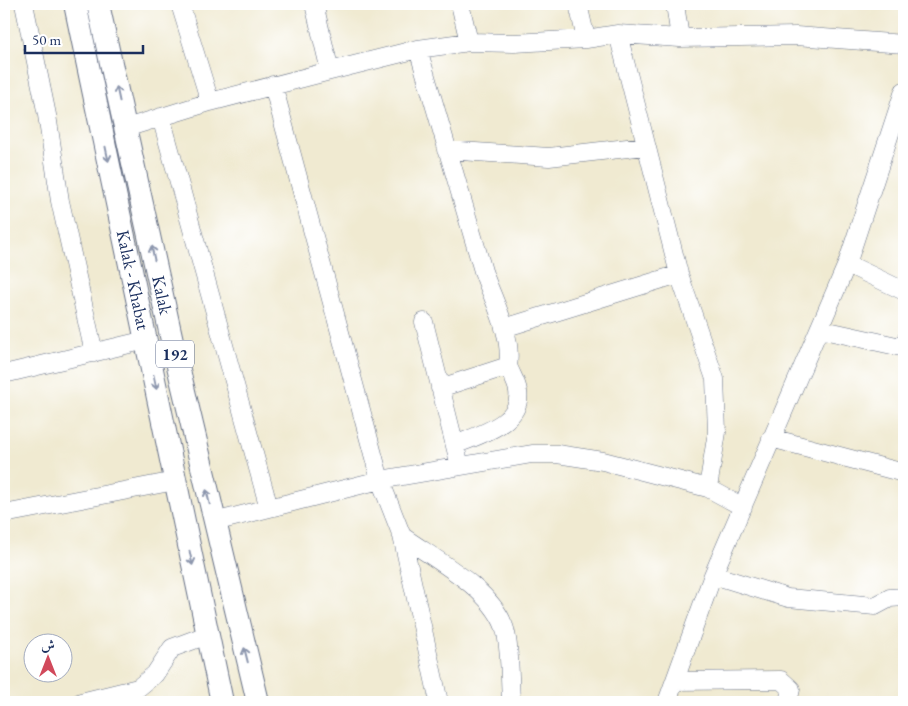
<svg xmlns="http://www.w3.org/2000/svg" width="908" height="706" viewBox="0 0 908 706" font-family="'EB Garamond',Amiri,serif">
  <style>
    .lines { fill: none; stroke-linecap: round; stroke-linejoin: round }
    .minor-casing { stroke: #667086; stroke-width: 19 }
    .major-casing { stroke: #667086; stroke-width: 24 }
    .minor { stroke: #fff; stroke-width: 18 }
    .major { stroke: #fff; stroke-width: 22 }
    .oneway { stroke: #8d97ae }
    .labels { text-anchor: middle; stroke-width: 4.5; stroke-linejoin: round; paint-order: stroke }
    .shield { fill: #fff; stroke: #5f6d8e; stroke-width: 1 }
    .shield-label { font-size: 16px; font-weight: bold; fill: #1b2f5e }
    .street-label { font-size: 18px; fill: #1b2f5e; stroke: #fff }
  </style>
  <rect width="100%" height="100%" fill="#fff"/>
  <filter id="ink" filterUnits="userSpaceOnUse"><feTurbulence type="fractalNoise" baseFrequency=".02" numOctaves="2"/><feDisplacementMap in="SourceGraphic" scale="10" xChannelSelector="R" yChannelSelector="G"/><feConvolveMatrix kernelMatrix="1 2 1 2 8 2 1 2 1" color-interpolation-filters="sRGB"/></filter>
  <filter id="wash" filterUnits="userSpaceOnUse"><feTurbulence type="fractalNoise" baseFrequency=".0096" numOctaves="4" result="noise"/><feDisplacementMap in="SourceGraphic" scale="20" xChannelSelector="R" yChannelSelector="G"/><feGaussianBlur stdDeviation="1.12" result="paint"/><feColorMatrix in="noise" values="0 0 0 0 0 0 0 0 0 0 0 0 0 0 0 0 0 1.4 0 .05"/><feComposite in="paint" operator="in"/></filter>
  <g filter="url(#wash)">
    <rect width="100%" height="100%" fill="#f0ead1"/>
  </g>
  <g filter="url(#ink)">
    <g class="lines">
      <defs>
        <path id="minor" d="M24 4 47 115 60 201 94 353
          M180 4 210 102
          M314 4 330 71
          M460 4 469 42
          M578 4 586 39
          M675 4 680 38
          M618 34 679 274 715 379 717 432 708 488
          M418 49C439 123 461 197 483 271 493 301 513 334 508 366L440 388
          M273 85 380 480 402 536 439 702
          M161 117 269 508
          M126 128 210 102 330 71 418 49 469 42 514 43 586 39 618 34 680 38 796 36 904 44
          M446 150 549 157 645 146
          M847 264 904 291
          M424 322 460 466
          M504 328 679 274
          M819 329 901 347 904 342
          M4 374 146 340
          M771 438 904 473
          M455 445C477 435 523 424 518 391 517 383 511 374 508 366
          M4 514 175 481
          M214 522 380 480 532 454H557L603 461 708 488 743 507
          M402 536C434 559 490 588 504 626 510 641 510 684 511 702
          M713 575 788 598 875 606 890 598 904 597
          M675 681 781 680 791 689 788 702
          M81 702 138 688 155 674 172 648 207 635
          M667 702 713 575 847 264 904 91"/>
        <path id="major" d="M75 4 222 702
          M98 4 173 345 258 702"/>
      </defs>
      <use href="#minor" class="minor-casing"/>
      <use href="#major" class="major-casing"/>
      <use href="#minor" class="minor"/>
      <use href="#major" class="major"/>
    </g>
    <defs><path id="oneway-shaft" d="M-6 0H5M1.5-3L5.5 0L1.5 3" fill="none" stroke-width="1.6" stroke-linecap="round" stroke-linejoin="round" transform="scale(1.25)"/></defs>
    <g class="oneway">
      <use href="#oneway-shaft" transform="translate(118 94) rotate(-102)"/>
      <use href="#oneway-shaft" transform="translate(107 154) rotate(78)"/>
      <use href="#oneway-shaft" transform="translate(153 253) rotate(-102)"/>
      <use href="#oneway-shaft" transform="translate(155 382) rotate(78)"/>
      <use href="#oneway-shaft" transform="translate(208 497) rotate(-103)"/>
      <use href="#oneway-shaft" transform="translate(191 558) rotate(78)"/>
      <use href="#oneway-shaft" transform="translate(246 655) rotate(-104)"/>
    </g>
  </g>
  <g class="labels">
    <rect class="shield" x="156" y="340.5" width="38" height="27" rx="4"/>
    <g class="shield-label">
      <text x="175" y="360">192</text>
    </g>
    <g class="street-label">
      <text transform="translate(133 280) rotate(78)" y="6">Kalak - Khabat</text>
      <text transform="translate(162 295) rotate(78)" y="6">Kalak</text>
    </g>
  </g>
  <rect width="908" height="706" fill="none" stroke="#fff" stroke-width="20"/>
  <g transform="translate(48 658)"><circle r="24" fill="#ffffff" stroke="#a4acbf"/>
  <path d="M0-4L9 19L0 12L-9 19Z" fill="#d1495b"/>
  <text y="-8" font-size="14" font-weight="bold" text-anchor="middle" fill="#1b2f5e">ش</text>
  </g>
  <path d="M25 45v8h118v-8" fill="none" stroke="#1b2f5e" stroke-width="2.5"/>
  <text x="32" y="45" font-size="15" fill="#1b2f5e" stroke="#ffffff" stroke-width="4" paint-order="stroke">50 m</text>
</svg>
